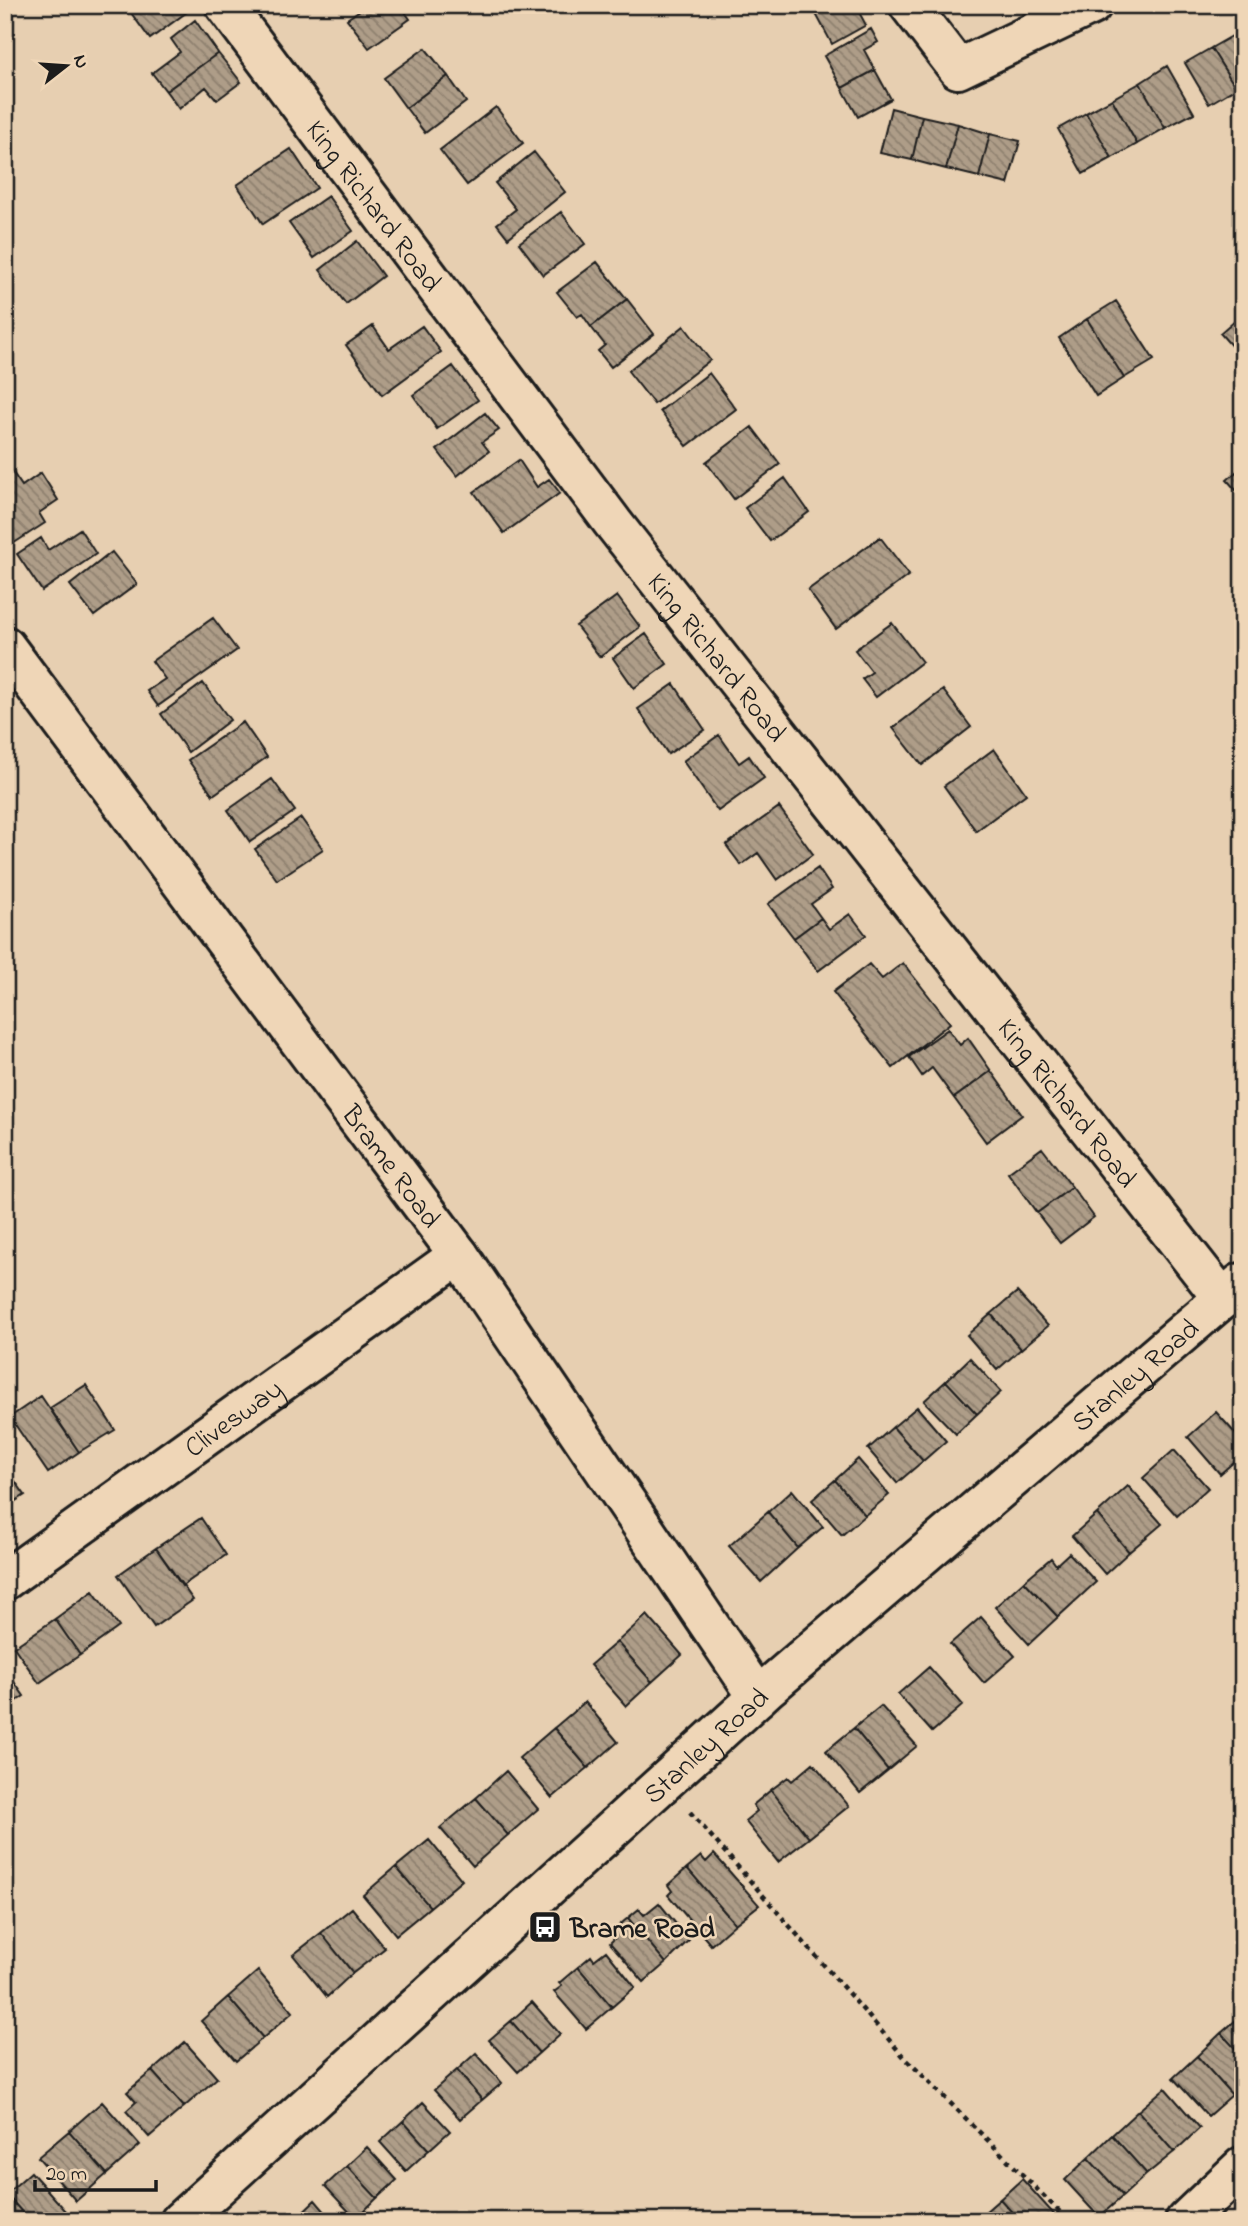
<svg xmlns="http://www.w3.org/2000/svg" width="1248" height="2226" viewBox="0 0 1248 2226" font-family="'Indie Flower',sans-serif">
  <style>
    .building { fill: url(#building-back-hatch); stroke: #1c1c1c; stroke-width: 2 }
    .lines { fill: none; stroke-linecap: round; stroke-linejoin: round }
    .street-casing { stroke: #1c1c1c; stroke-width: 44 }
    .path { stroke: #1c1c1c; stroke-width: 4.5; stroke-dasharray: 5 5; stroke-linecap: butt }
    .street { stroke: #efd6b7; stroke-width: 38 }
    .labels { text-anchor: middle; stroke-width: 5; stroke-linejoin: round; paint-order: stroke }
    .street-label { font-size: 28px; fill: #1c1c1c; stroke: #efd6b7 }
    .poi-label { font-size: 28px; font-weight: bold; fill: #1c1c1c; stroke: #efd6b7; text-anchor: start }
  </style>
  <defs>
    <pattern id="building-back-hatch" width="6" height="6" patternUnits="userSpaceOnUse" patternTransform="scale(1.75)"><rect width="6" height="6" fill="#ae9d88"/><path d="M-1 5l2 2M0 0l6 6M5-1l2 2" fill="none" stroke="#8d7f6e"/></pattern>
  </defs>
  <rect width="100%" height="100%" fill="#e7cfb1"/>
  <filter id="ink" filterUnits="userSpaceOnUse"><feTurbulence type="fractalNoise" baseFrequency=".0143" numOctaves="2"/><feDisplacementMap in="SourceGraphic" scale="14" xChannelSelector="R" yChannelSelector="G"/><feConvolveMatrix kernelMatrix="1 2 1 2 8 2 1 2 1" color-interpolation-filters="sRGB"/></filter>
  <g filter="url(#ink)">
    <path class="building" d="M182 5 187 12 150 39 126 6Z
      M367 5H400L410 19 369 48 347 19Z
      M810 5H832L816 14Z
      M832 5H855L866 25 832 44 816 14Z
      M195 20 218 53 166 91 152 73 180 52 171 39Z
      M871 29 878 42 864 50 875 70 842 88 824 56Z
      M1239 32 1243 39V84L1236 88 1211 48Z
      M425 48 448 76 406 108 384 78Z
      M1211 48 1236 88 1209 104 1185 63Z
      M218 53 241 82 217 100 206 87 179 109 166 91Z
      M1167 66 1194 113 1165 128 1140 83Z
      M875 70 891 99 858 117 842 88Z
      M448 76 466 102 425 133 406 108Z
      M1140 83 1165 128 1137 144 1112 99Z
      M1112 99 1137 144 1112 158 1086 113Z
      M496 107 523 143 467 185 440 150Z
      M891 108 922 116 912 160 880 153Z
      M1086 113 1112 158 1083 174 1058 129Z
      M922 116 958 124 946 169 912 160Z
      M958 124 990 134 979 177 946 169Z
      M990 134 1020 141 1008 184 979 177Z
      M291 149 317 188 263 224 237 185Z
      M534 152 565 192 508 238 497 224 516 209 495 183Z
      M328 196 353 231 314 258 289 223Z
      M561 212 585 244 543 275 519 243Z
      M357 241 383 276 346 304 320 270Z
      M597 262 627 299 591 327 582 314 577 317 557 292Z
      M627 299 654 334 611 367 598 351 605 345 591 327Z
      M1116 301 1154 360 1124 378 1087 319Z
      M1243 313V359L1220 333Z
      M1087 319 1124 378 1096 396 1059 338Z
      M373 326 389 349 422 326 441 352 382 395 346 345Z
      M684 326 710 360 654 404 628 371Z
      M453 366 478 400 437 429 413 395Z
      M709 373 736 409 687 446 660 411Z
      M485 413 499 430 482 442 489 451 457 476 437 450Z
      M752 427 780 464 734 499 706 462Z
      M519 460 537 487 549 479 560 493 504 533 474 492Z
      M5 461 22 486 41 473 58 500 39 513 45 523 5 549Z
      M1243 466V498L1227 480Z
      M785 478 809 512 770 541 745 508Z
      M80 529 96 554 42 591 17 554 41 538 48 550Z
      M880 537 909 575 836 629 808 590Z
      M112 552 137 584 94 616 70 585Z
      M617 596 640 627 600 657 576 626Z
      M213 618 237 650 158 706 147 691 165 679 152 661Z
      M892 623 922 662 876 697 862 679 872 672 855 650Z
      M646 634 667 664 634 688 613 658Z
      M203 683 230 720 188 752 161 714Z
      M674 684 705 730 668 754 638 709Z
      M943 690 971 727 922 765 893 728Z
      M243 722 267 757 213 795 188 760Z
      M719 735 739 763 749 756 764 778 718 811 683 761Z
      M994 749 1026 794 976 831 944 786Z
      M272 779 295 811 250 842 228 810Z
      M779 807 813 854 777 880 758 853 741 865 726 845Z
      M301 818 323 849 277 880 255 849Z
      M818 868 832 889 811 904 821 918 794 938 768 904Z
      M850 914 866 935 818 971 794 938 821 918 829 929Z
      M903 963 950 1023 893 1068 833 992 869 964 882 979Z
      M948 1029 960 1045 968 1038 991 1071 954 1098 932 1068 922 1076 909 1057Z
      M991 1071 1022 1115 986 1142 954 1098Z
      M1042 1148 1072 1187 1037 1213 1008 1173Z
      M1072 1187 1094 1217 1060 1243 1037 1213Z
      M1017 1292 1048 1326 1021 1349 991 1314Z
      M991 1314 1021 1349 997 1370 967 1335Z
      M970 1358 1001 1392 977 1414 946 1381Z
      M946 1381 977 1414 956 1434 924 1401Z
      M86 1385 115 1430 79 1452 50 1408Z
      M1243 1387V1406L1233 1396Z
      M41 1396 79 1452 48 1473 10 1417Z
      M917 1407 946 1441 923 1461 893 1427Z
      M1216 1412 1243 1442V1454L1220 1474 1188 1437Z
      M893 1427 923 1461 897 1483 868 1449Z
      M1174 1450 1208 1488 1177 1516 1143 1478Z
      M858 1459 889 1495 865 1515 835 1480Z
      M5 1467 25 1495 5 1508Z
      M835 1480 865 1515 842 1535 812 1500Z
      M1128 1486 1162 1524 1129 1552 1097 1514Z
      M792 1490 823 1527 798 1548 768 1512Z
      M768 1512 798 1548 761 1582 729 1546Z
      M1097 1514 1129 1552 1105 1574 1072 1536Z
      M201 1518 226 1555 182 1586 156 1548Z
      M156 1548 193 1600 154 1627 118 1575Z
      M1069 1553 1096 1582 1058 1617 1024 1581 1051 1558 1056 1565Z
      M1024 1581 1058 1617 1029 1644 995 1607Z
      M93 1591 119 1627 80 1655 55 1619Z
      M647 1615 682 1655 652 1682 617 1642Z
      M981 1617 1015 1656 984 1683 950 1644Z
      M55 1619 80 1655 39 1683 14 1647Z
      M617 1642 652 1682 626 1706 590 1665Z
      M929 1667 963 1705 932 1732 898 1694Z
      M5 1669 24 1696 5 1709Z
      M585 1702 618 1742 588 1768 554 1728Z
      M881 1706 917 1746 888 1770 854 1728Z
      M554 1728 588 1768 552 1798 519 1758Z
      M854 1728 888 1770 860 1793 826 1751Z
      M813 1763 849 1806 809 1838 771 1790 788 1777 792 1781Z
      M506 1771 538 1809 508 1835 476 1798Z
      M771 1790 809 1838 778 1862 745 1821 757 1811 753 1805Z
      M476 1798 508 1835 473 1866 440 1828Z
      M429 1840 462 1880 430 1907 396 1867Z
      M714 1854 759 1905 735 1924 687 1868 701 1856 706 1862Z
      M396 1867 430 1907 396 1935 363 1895Z
      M687 1868 735 1924 711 1945 668 1895 672 1891 668 1885Z
      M659 1903 689 1940 666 1963 628 1918 639 1909 644 1915Z
      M352 1908 385 1948 353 1973 321 1933Z
      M628 1918 666 1963 644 1982 610 1943 615 1938 610 1933Z
      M321 1933 353 1973 327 1997 293 1955Z
      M606 1951 635 1987 612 2007 578 1967 591 1956 594 1960Z
      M578 1967 612 2007 586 2029 554 1992 562 1986 559 1983Z
      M258 1971 293 2012 263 2038 228 1997Z
      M228 1997 263 2038 236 2061 201 2021Z
      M532 2002 560 2034 539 2053 511 2021Z
      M1243 2014V2057L1221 2033Z
      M511 2021 539 2053 518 2072 489 2040Z
      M1221 2033 1243 2057V2085L1232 2095 1197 2056Z
      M185 2042 217 2078 184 2107 152 2071Z
      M476 2053 502 2083 482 2100 457 2070Z
      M1197 2056 1232 2095 1208 2116 1173 2078Z
      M457 2070 482 2100 460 2119 434 2090Z
      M152 2071 184 2107 149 2137 126 2111 136 2102 127 2092Z
      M1165 2088 1200 2128 1174 2152 1138 2111Z
      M102 2102 140 2145 107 2174 69 2131Z
      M423 2102 450 2131 429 2150 403 2121Z
      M1138 2111 1174 2152 1147 2174 1112 2135Z
      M403 2121 429 2150 406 2171 380 2142Z
      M69 2131 107 2174 76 2201 38 2157Z
      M1112 2135 1147 2174 1123 2196 1088 2158Z
      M367 2147 397 2180 377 2198 347 2166Z
      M1088 2158 1123 2196 1099 2217 1065 2180Z
      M347 2166 377 2198 356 2219 325 2186Z
      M31 2172 66 2211 55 2221H30L6 2194Z
      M1022 2179 1060 2221H1020L1000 2199Z
      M6 2194 30 2221H5Z
      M1000 2199 1020 2221H979L977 2219Z
      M315 2200 333 2221H295L294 2220Z"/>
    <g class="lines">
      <defs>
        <g id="street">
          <path id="s1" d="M225 5 613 523 1223 1299"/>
          <path d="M909 5 958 69 1092 5"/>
          <path id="s2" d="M5 646 459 1255 758 1697"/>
          <path id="s3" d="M5 1580 459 1255"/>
          <path id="s4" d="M180 2221 769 1687 1241 1283"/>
          <path d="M1185 2221 1243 2166"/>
        </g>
      </defs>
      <use href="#street" class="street-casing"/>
      <path class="path" d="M690 1812 905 2058 1069 2221"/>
      <use href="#street" class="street"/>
    </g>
  </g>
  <defs>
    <symbol id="bus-square" viewBox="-11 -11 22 22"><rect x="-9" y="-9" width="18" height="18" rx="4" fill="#1c1c1c" stroke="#efd6b7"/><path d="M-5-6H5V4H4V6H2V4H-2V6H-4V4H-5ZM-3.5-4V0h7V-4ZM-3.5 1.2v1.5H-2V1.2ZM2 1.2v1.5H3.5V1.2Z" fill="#fff"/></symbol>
  </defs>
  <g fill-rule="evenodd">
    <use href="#bus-square" x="526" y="1908" width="38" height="38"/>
  </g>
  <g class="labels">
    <g class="street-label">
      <text dy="10" stroke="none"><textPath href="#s1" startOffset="250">King Richard Road</textPath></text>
      <text dy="10" stroke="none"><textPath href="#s1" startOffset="817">King Richard Road</textPath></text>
      <text dy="10" stroke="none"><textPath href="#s1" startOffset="1384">King Richard Road</textPath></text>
      <text dy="10" stroke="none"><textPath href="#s2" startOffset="648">Brame Road</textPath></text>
      <text dy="10" stroke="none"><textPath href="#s4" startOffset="1276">Stanley Road</textPath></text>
      <text dy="10" stroke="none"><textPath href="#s3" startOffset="280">Clivesway</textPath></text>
      <text dy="10" stroke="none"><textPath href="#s4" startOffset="709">Stanley Road</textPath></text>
    </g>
    <g class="poi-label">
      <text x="570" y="1937">Brame Road</text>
    </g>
  </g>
  <rect width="1248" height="2226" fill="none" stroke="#efd6b7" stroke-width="28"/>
  <rect x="14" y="14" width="1220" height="2198" fill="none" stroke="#1c1c1c" stroke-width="2.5" filter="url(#ink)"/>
  <g transform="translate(66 66) rotate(73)" stroke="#efd6b7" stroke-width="5" paint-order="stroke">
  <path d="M0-5L12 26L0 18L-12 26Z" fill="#1c1c1c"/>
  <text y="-10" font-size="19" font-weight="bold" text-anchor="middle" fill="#1c1c1c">N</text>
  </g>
  <path d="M35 2180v10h121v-10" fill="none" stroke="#1c1c1c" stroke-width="3.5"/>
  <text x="46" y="2180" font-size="21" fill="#1c1c1c" stroke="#efd6b7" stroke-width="5" paint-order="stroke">20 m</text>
</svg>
